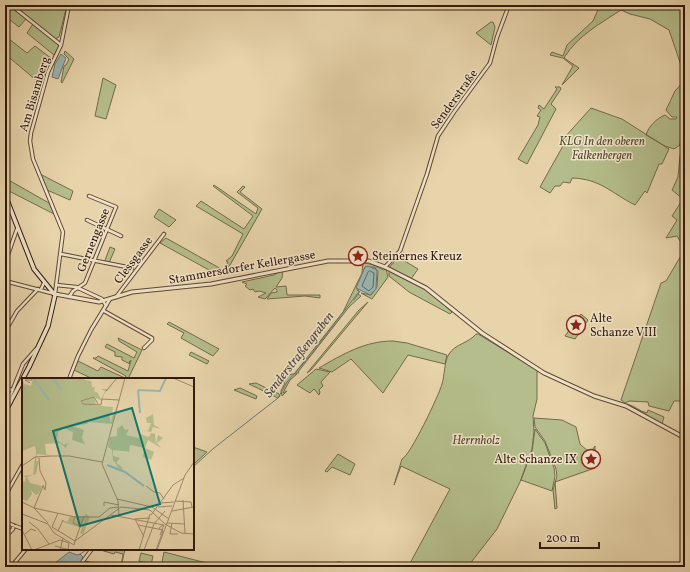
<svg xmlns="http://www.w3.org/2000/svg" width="690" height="572" viewBox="0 0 690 572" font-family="Vollkorn,serif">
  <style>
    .green { fill: #b4bd8b; stroke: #726a4c }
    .water { fill: #9ab6b3; stroke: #707770 }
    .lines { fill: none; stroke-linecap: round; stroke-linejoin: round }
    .shore { stroke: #666760; stroke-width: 1 }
    .stream { stroke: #707770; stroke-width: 1 }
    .minor-casing { stroke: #5f4734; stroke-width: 4.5 }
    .tertiary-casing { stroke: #5f4734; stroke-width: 5 }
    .secondary-casing { stroke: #31180c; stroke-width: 5.5 }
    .minor { stroke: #f0e3c8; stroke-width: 2.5 }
    .tertiary { stroke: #f0e3c8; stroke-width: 3 }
    .secondary { stroke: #f0e3c8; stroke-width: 3.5 }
    .labels { text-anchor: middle; stroke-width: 3; stroke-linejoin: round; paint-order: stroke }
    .street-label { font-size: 12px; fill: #31180c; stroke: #f0e3c8 }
    .park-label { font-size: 12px; font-style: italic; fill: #584a32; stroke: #f0e3c8 }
    .poi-label { font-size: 12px; fill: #31180c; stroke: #f0e3c8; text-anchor: start }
    .water-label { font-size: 13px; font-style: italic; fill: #50473e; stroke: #f0e3c8 }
    .inset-river { fill: none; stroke: #9ab6b3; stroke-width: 2 }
    .inset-road { fill: none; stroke: #9f896b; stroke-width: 1 }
    .view { fill: #0f766e; fill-opacity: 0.15; stroke: #0f766e; stroke-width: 2 }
    .inset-edge { fill: none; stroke: #31180c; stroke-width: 2 }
  </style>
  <rect width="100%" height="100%" fill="#e8d4ab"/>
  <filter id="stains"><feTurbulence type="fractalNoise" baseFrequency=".005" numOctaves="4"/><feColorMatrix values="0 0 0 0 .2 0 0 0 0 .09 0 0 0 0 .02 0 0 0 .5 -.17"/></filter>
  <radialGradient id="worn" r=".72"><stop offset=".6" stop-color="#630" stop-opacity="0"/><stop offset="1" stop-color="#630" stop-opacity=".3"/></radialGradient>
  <path class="green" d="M5 5H9L26 19 19 27 5 16Z
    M12 5H67L59 37 55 39Z
    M600 5H685V77L669 30 650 19 630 14 621 10C600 24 578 35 564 58L579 68 562 85 573 66 563 58 550 55 552 52 563 56 567 45 593 21Z
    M491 22H493L495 27 491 45 476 33Z
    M33 24 60 45 54 55 27 33Z
    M5 36 27 53 35 46 52 59 43 86 5 54Z
    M65 51 74 59 62 83 61 82 64 66 66 65 69 59 64 54Z
    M103 78 116 85 106 119 95 116Z
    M685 80V401H674L669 411 649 406 648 402 629 401 625 403 621 400 661 283 666 281 685 249 677 236 666 238 677 220 672 216 683 199 672 190 678 177 680 156 683 148 685 118 680 117 681 120H683L680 145 674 149 665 146 646 135C648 127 657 118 665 115L670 119H676L677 117H672L666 110 675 91Z
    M555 87H560L561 89 551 104 556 109 527 164 518 159 538 125 540 117 537 116 541 110 538 108 539 105 544 109 557 89Z
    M591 108 622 119 669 149 662 164H659L647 193 645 191 635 205C611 193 601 179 572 178L570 183 563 182 560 186H555L550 193 540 187 564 144V138Z
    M40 174 73 191 70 200 47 190Z
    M5 178 49 203 54 214 5 189Z
    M214 185 256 214 258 208 237 192 243 186 245 187 240 192 262 209 230 265 220 276 160 243 166 238 223 270 228 262 226 261 232 256 243 234 196 206 201 201 244 229 253 216 213 186Z
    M159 209 176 220 169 227 154 217Z
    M110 247 115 249 109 263H104Z
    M398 257 418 269 411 279 389 268Z
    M363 262 386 269 388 277 372 299 361 293 371 295 377 287 378 271 375 268 365 267 357 290 359 291 358 294 361 296 349 307 298 372 299 373H295L343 312 362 273Z
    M283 270 282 278 276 287 286 286 287 295H320V298L305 296 267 299 271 293 277 292V290L275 288 265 299 258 297 266 293 259 291 255 292 253 289 250 290 245 286 247 284 242 282 274 275Z
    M389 271 427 290 452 312 450 314 409 292 389 276Z
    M368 302 311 370 307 373 359 310Z
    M581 314 588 320 575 339 565 336Z
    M169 322 219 349 213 356 181 338 184 333 167 324Z
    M476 334H478L537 370V399L533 416 534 432 532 449 520 482 497 529 469 565 467 567H408L450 489 401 466 394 485 402 459C410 456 439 395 442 384 445 374 444 362 449 354 455 344 469 343 476 334Z
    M118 338 142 350 128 379H93L74 370 78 361 98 371 101 367 125 378 126 376 93 358H96L98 356 128 371 131 360 129 362 130 364 122 360V357L115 356V352L105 347 107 344 134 358 137 352 119 341Z
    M393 341 407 343 447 355 445 364 408 355 383 393 351 359 332 372 319 368C343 354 365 341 393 341Z
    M191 352 209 361 207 364 189 355Z
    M316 369 330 372 321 382 323 386 319 390 320 392 319 395 314 389 310 393 297 385Z
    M292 374H297L290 380 283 393 287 391 282 396 281 391 285 383 278 379Z
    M256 383 279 394 280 396 278 398 249 384Z
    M240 388 255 395 257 396 256 399 234 390Z
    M627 404C635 406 639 411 647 413L648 410 664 417 662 424Z
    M534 418 562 420 576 427 580 444 590 453 595 446V468L555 482 557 508 555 509 553 490 557 476 556 469 545 441 535 427Z
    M535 429 545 443 554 468 555 476 552 491 521 480 532 451Z
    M193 447 207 452 193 465Z
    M338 454 355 464 350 475 332 467 327 472 325 471Z
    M97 549H125L121 567 123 554 115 552 114 554Z
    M164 552 222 567H161Z
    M141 553 153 556 151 565 139 561Z
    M86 561 107 567H83Z
    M337 562H340L359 567H330L333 564H338Z"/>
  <path class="water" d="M61 54 66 58 58 79 52 77 55 64Z
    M368 266 377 270 376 289 370 295 356 288 365 267Z
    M69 552 77 555 80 554 83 557 80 567H50Z"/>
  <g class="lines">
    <path class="shore" d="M370 271 374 273 373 287 369 291 362 286 368 272Z"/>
    <path class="stream" d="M487 65 492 53
      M452 113 472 85
      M371 267H377L384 270 399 255 403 245
      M354 300 360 291
      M193 467 214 448 278 398 287 382 310 356 357 294
      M80 554 88 549"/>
    <defs>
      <path id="minor" d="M11 5 61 45
        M87 220 121 236
        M61 254 132 268
        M5 263 17 229
        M385 267 400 251 427 174 438 136 454 112 490 63 497 37 509 5
        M5 281 55 294 63 232 33 159 30 141 31 133 48 72 61 45 69 5
        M56 285 76 287 102 299 106 306
        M41 289 44 283
        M69 297 73 291 85 283 116 207 89 196
        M116 297 164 234
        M104 311 152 338V340L144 348
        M9 325 17 311 38 289
        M69 379 78 356 91 330 110 299
        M5 388 12 390
        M6 409 7 404 23 364 37 348
        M5 496 23 464
        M5 522 23 529
        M5 537 13 529V525
        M11 567 26 549
        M81 567 83 561 92 549"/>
      <path id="tertiary" d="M55 294 99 302 132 292 211 284 328 261H369L385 267 426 288 482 333 544 373 594 396 626 406 685 438"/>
      <path id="secondary" d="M5 195 34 269 55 295 48 326 29 367 5 412"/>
    </defs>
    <use href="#minor" class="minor-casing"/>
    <use href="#tertiary" class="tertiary-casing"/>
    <use href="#secondary" class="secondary-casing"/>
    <use href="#minor" class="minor"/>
    <use href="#tertiary" class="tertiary"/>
    <use href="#secondary" class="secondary"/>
  </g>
  <defs>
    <symbol id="sight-ring" viewBox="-11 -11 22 22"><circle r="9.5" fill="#f0e3c8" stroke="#8f2418" stroke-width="1.5"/><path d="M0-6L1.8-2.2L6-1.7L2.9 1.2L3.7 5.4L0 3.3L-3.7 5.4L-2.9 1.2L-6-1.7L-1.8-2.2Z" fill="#8f2418"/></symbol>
  </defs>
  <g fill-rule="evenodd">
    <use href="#sight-ring" x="347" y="245" width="22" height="22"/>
    <use href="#sight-ring" x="565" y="314" width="22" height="22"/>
    <use href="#sight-ring" x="580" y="448" width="22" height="22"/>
  </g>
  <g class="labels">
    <g class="street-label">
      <text transform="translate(34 94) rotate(-73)" y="4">Am Bisamberg</text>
      <text transform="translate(454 99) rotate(-54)" y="4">Senderstraße</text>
      <text transform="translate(93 240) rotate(-68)" y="4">Gernengasse</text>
      <text transform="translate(133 260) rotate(-53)" y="4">Clessgasse</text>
      <text transform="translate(242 267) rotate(-10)" y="4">Stammersdorfer Kellergasse</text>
    </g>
    <g class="park-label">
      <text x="602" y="145">KLG In den oberen<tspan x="602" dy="14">Falkenbergen</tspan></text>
      <text x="476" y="444">Herrnholz</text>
    </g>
    <g class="poi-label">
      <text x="372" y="260">Steinernes Kreuz</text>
      <text x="590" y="322">Alte<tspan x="590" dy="14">Schanze VIII</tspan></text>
      <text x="577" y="463" text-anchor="end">Alte Schanze IX</text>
    </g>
    <g class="water-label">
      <text transform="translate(298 354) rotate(-52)" y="5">Senderstraßengraben</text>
    </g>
  </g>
  <g transform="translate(22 378)">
    <rect width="172" height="172" fill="#e8d4ab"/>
    <path d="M0 0 2 6 9 8 11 0H65L63 2 69 3 70 9H73L72 13 76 15 79 21 83 13 79 11H86L92 6 82 16 80 23 72 19 74 26 78 27V24L79 27H69L91 29 90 37H87L89 45 90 40 97 23 90 46 66 44 65 46 51 48 62 52 60 60 63 66 50 62 51 54 42 50 36 54 35 62 42 67 45 65 48 67 45 66 44 70 38 65 23 66 24 76 30 78 15 76 14 83H17L15 91 18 92 15 91 14 96 5 99 8 105 20 108 17 115 14 117 9 112 10 116 5 123 0 121V103L3 104 4 99 0 98 11 97 13 80 7 83 14 78V73L13 68 0 73ZM131 36 132 47 139 51 131 49 129 54 119 52 126 53 129 45H125L124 40ZM100 47 103 52 107 51 104 57 117 60 118 56 127 59 129 55 133 56 134 67 136 57 141 60 135 65 139 70 126 62 123 70 132 74 129 82 121 79 120 81 123 70 108 67 107 74H110L91 72V78L98 80 94 85 100 89V92L86 85 97 90 91 82 90 72 86 69 88 59 95 58V51ZM64 136 68 139 61 157 58 155 64 139 59 150 41 144V142L45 144 48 138H62Z" fill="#b4bd8b"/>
    <path class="inset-river" d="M11 0 27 22M31 0 39 11M116 12 138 13 144 0M116 12 118 35M85 87 103 94 122 108"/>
    <path class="inset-road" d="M151 0 172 9M8 5 3 2H10L9 0M84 13 95 0M76 26 72 19 59 23 61 26 79 27 80 21 97 22M17 80 18 93 24 105 23 112 21 107M0 88 13 79 30 78H47L80 84M124 108 132 114 138 115 142 121M95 121 130 129 147 141M161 122 163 155M153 123 169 124 170 129M0 124 12 130 53 139H77L88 130 97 129M139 125 152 124M82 128V124L97 127M136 129 150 128M12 130 21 108M12 130 26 145M150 133 172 129M0 136 26 146 32 155 52 167 53 163M89 137 142 147 138 157M97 137 96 123 80 86 103 0M129 137 151 107 162 100M53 139 51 145 58 148M113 141 122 159M113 141 128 140M7 144 16 151 27 166M145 145 163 146M150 145 148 156H156M116 147 141 152M30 149 36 135M30 149 53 163M0 152 10 172M36 153 41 142M159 155 172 156M3 156 9 151 14 153M53 163 62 138M53 163 99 129 128 132 143 146 159 155M33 168 48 172M12 172 38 162 47 165 46 172M38 172 41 160M117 172 128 136M122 172 132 146 143 133M134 172 141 153 137 150 141 147M135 172 163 97 172 84"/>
    <path class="view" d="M110 30 138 126 58 148 31 53Z"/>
    <rect width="172" height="172" class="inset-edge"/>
  </g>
  <rect width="690" height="572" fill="none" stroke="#e8d4ab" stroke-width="20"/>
  <rect x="6" y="6" width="678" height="560" fill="none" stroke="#31180c" stroke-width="2"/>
  <rect x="10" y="10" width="670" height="552" fill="none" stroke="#31180c"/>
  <path d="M540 542v6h59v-6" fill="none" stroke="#31180c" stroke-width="2"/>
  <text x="546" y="542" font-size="12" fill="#31180c" stroke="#f0e3c8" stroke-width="3" paint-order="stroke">200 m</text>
  <rect width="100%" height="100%" filter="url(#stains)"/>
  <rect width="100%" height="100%" fill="url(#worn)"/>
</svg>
